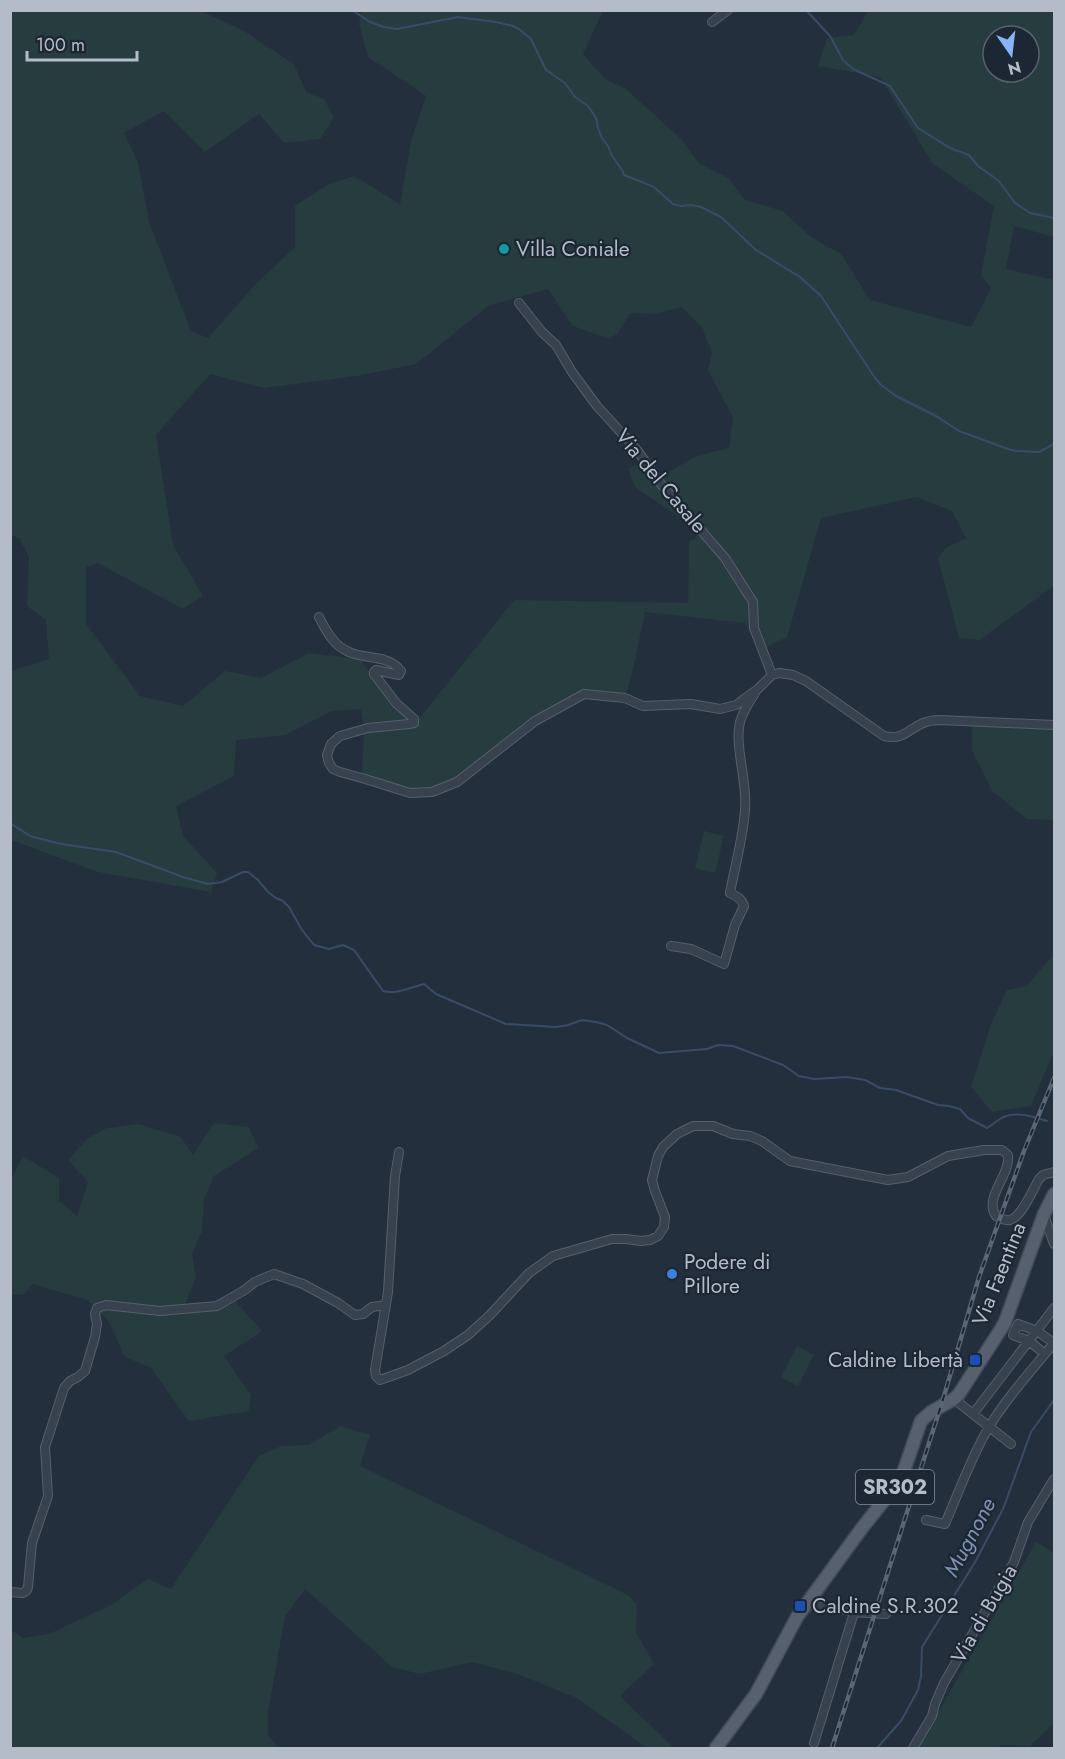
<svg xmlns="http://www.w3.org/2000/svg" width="1065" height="1759" viewBox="0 0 1065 1759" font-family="Jost,sans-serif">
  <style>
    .green { fill: #263c3f; fill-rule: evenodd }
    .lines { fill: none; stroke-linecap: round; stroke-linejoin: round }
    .stream { stroke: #394c67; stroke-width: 2 }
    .street-casing { stroke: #565f6c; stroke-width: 10 }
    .primary-casing { stroke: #414a57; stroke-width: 15 }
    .street { stroke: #38414e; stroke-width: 8 }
    .primary { stroke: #56606e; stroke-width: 12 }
    .rail-casing { stroke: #5a6575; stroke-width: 4.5 }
    .rail { stroke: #1d2633; stroke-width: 2; stroke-dasharray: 7; stroke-linecap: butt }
    .culture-dot { fill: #0f9aa8; stroke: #1d2633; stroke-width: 2 }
    .shop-dot { fill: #3f7fe0; stroke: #1d2633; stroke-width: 2 }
    .transit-dot { fill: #1a4fb4; stroke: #1d2633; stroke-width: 2 }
    .labels { text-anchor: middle; stroke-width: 4.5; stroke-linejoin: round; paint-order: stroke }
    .shield { fill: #1d2633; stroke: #878f9c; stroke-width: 1.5 }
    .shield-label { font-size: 20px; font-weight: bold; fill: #b4bcc9 }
    .poi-label { font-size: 21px; fill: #b4bcc9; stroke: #1d2633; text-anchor: start }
    .street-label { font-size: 21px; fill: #b4bcc9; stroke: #1d2633 }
    .water-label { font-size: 22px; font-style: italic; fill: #7c92b1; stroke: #1d2633 }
  </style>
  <rect width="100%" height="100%" fill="#242f3e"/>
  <path class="green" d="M362 10 603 11 583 54 605 79 626 89 679 137 700 164 728 178 745 200 783 211 811 237 841 254 870 300 971 327 991 288 981 275 994 206 933 164 880 77 818 66 827 38 854 35 868 11H1054V237L1014 226 1006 269 1054 280V586L979 640 959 638 938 558 946 548 966 538 952 511 917 497 821 518 787 637 760 650 745 623 645 612 633 669 625 698 584 694 535 721 457 782 410 793 362 778 364 730 361 709 332 711 285 735 236 740 234 776 176 806 183 836 217 873 211 892 98 872 11 840V671L49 659 46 620 27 606 29 557 19 538 11 535V11H201L244 31 294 64 306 92 324 99 334 117 320 139 284 143 259 114 205 152 164 111 124 133 138 162 149 222 191 331 208 338 254 286 295 247V206L329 184 354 176 400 204 411 141 426 96 368 57 359 24ZM993 36H1029V72H993ZM548 289 573 326 609 339 618 333 630 313 656 314 681 307 702 327 712 353 708 370 733 418 729 448 696 456 667 473H658L643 461 628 469 635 487 699 531 696 538 689 541 688 603 514 600 418 720 401 713 360 659 309 653 261 678 225 671 183 706 140 696 86 624V567L98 563 183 609 203 596 173 545 156 435 210 374 264 388 357 376 416 364 488 306Z
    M972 722 1054 725V820L1027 819 992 791 972 750Z
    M704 831 724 836 715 873 695 868Z
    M1054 954V1051L1031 1106 992 1112 971 1087 991 1024 1007 990 1027 986Z
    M214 1123 249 1127 258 1148 214 1176 204 1199 202 1231 192 1254 196 1278 185 1305 186 1313 214 1308 233 1299 262 1331 224 1356 251 1395 249 1411 189 1421 151 1368 125 1357 108 1320 87 1300 33 1284 23 1295 11 1294 10 1181 23 1156 59 1178V1201L77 1216 88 1182 68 1160 88 1138 107 1128 139 1124 181 1137 193 1155Z
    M797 1346 814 1355 798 1386 781 1377Z
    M340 1426 370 1435 360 1466 628 1595 637 1605 636 1632 654 1664 620 1696 674 1748H647L577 1698 515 1673 472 1662 420 1674 392 1667 305 1589 285 1616 268 1713V1736L279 1748H11V1630L23 1638 49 1634 111 1605 148 1579 171 1589 259 1456 281 1446 309 1445Z
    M1036 1542 1054 1553V1723L1030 1746 1001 1745 997 1748H910L936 1716Z"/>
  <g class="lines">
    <path class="stream" d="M352 10 370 22 384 27 397 29 458 17 496 22 513 26 519 29 531 39 546 70 565 83 575 97 588 106 596 118 598 128 602 138 608 146 612 156 622 170 624 175 654 187 673 204 681 206 692 205 701 207 721 217 756 250 800 277 821 296 875 378 881 385 896 396 936 416 959 431 1005 448 1016 451 1039 452 1054 444
      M806 10 830 36 843 60 853 69 890 86 918 128 950 148 969 155 978 166 999 181 1015 203 1030 213 1054 218
      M10 823 30 836 61 844 116 852 183 877 208 884 222 882 243 872H248L258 880 268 892 276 898 283 901 289 907 302 930 314 945 329 949 343 945 354 950 383 991C396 995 411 987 424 984L436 994 506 1024 556 1027 568 1025 582 1020 596 1022 607 1025 627 1038 659 1053 707 1049 718 1045 733 1046 783 1065 799 1076 814 1079 847 1077 865 1080 880 1088 896 1090 938 1105 949 1106 960 1109 968 1118 987 1128C992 1125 995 1122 1000 1119 1014 1110 1033 1117 1047 1121
      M877 1748 901 1721 918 1690 921 1676 922 1647 974 1564 1003 1509 1031 1432 1054 1400"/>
    <defs>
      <path id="street" d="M712 22 728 10
        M519 303 542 332 556 345 572 372 597 406 637 450 661 484 725 558 753 602 754 628 772 675
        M319 617C326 631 334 646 349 652 366 660 388 654 401 671L399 675 376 670 374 672V674L396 703 414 719V723L409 724 368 728 340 736 331 744 327 755 329 763 333 769 340 772 362 778 410 793 432 792 457 782 535 721 584 694 625 698 643 706 691 704 720 709 736 705 758 689 772 675 779 673 793 675 806 681 884 736C902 740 905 732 921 724 927 721 933 720 940 720L1054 725
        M671 946 691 949 724 964 735 925 744 906C742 899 737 896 730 893 735 866 743 838 745 810 748 784 734 745 740 722 743 711 749 702 755 693
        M399 1152 395 1176 388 1292 375 1370 376 1376 380 1380 408 1370 444 1351 468 1335 490 1315 529 1273 553 1256 612 1239H626L641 1241 650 1240 658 1236 664 1227 665 1217 655 1191 652 1180 658 1156 663 1147 677 1134 693 1126H713L733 1134 750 1136 762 1141 790 1161 888 1180 908 1177 948 1156 984 1150H1002L1008 1155C1011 1175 983 1198 996 1216 1000 1218 1005 1221 1010 1220 1022 1217 1033 1189 1039 1179L1043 1175 1054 1172
        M1044 1215 1054 1244
        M1045 1354 1029 1341 1013 1335 1018 1324 1037 1331 1054 1343
        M954 1399 1011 1444
        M973 1414 1054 1308
        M926 1520 945 1524C959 1492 971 1457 989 1427 1007 1397 1032 1370 1054 1343
        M10 1592 23 1593 27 1590 28 1587 32 1543 48 1496 45 1447 64 1388 70 1381 78 1377 85 1371 95 1337 97 1324 95 1314 97 1308 106 1305 160 1311 217 1306 243 1291 255 1282 274 1274 303 1284 338 1303 355 1315 363 1314 372 1307 386 1305
        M805 1605 847 1610 852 1612 853 1616 814 1743
        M852 1612 886 1614
        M913 1748 932 1716 935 1704 944 1683 1014 1562 1028 1522 1054 1479"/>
      <path id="primary" d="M716 1748 756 1694 797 1617 862 1528 901 1479 921 1421 931 1412 954 1399 959 1394 1001 1329 1005 1322 1044 1214 1054 1194"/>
    </defs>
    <use href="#street" class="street-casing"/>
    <use href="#primary" class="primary-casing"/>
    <use href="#street" class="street"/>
    <use href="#primary" class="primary"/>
    <defs>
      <path id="rail" d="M832 1748 944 1396 979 1277 1024 1151 1054 1078"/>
    </defs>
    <use href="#rail" class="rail-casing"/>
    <use href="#rail" class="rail"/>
  </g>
  <circle class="culture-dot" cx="504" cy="249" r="6"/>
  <circle class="shop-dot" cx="672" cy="1274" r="6"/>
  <g class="transit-dot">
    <rect x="969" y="1354" width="12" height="12" rx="3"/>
    <rect x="794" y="1600" width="12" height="12" rx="3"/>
  </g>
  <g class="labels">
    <rect class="shield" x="856" y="1470" width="78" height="34" rx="4.5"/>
    <g class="shield-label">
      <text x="895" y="1494">SR302</text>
    </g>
    <g class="poi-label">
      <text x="516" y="256">Villa Coniale</text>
      <text x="684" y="1269">Podere di<tspan x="684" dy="24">Pillore</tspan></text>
      <text x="963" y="1367" text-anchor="end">Caldine Libertà</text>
      <text x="812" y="1613">Caldine S.R.302</text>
    </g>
    <g class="street-label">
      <text transform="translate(661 481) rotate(50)" y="7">Via del Casale</text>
      <text transform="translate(999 1274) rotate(-68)" y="7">Via Faentina</text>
      <text transform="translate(984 1614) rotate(-60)" y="7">Via di Bugia</text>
    </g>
    <g class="water-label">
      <text transform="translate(969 1537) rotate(-62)" y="8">Mugnone</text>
    </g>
  </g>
  <rect width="1065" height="1759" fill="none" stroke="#b4bcc9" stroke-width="24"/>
  <g transform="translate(1011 54) rotate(166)"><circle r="28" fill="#1d2633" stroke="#59626f" stroke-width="1.5"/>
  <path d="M0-4.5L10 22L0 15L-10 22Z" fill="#8ab4f8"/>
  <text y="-9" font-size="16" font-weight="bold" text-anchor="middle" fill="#b4bcc9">N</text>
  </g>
  <path d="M27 51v9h110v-9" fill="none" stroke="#b4bcc9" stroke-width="3"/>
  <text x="36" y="51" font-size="18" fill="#b4bcc9" stroke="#1d2633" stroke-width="4.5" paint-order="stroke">100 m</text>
</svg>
